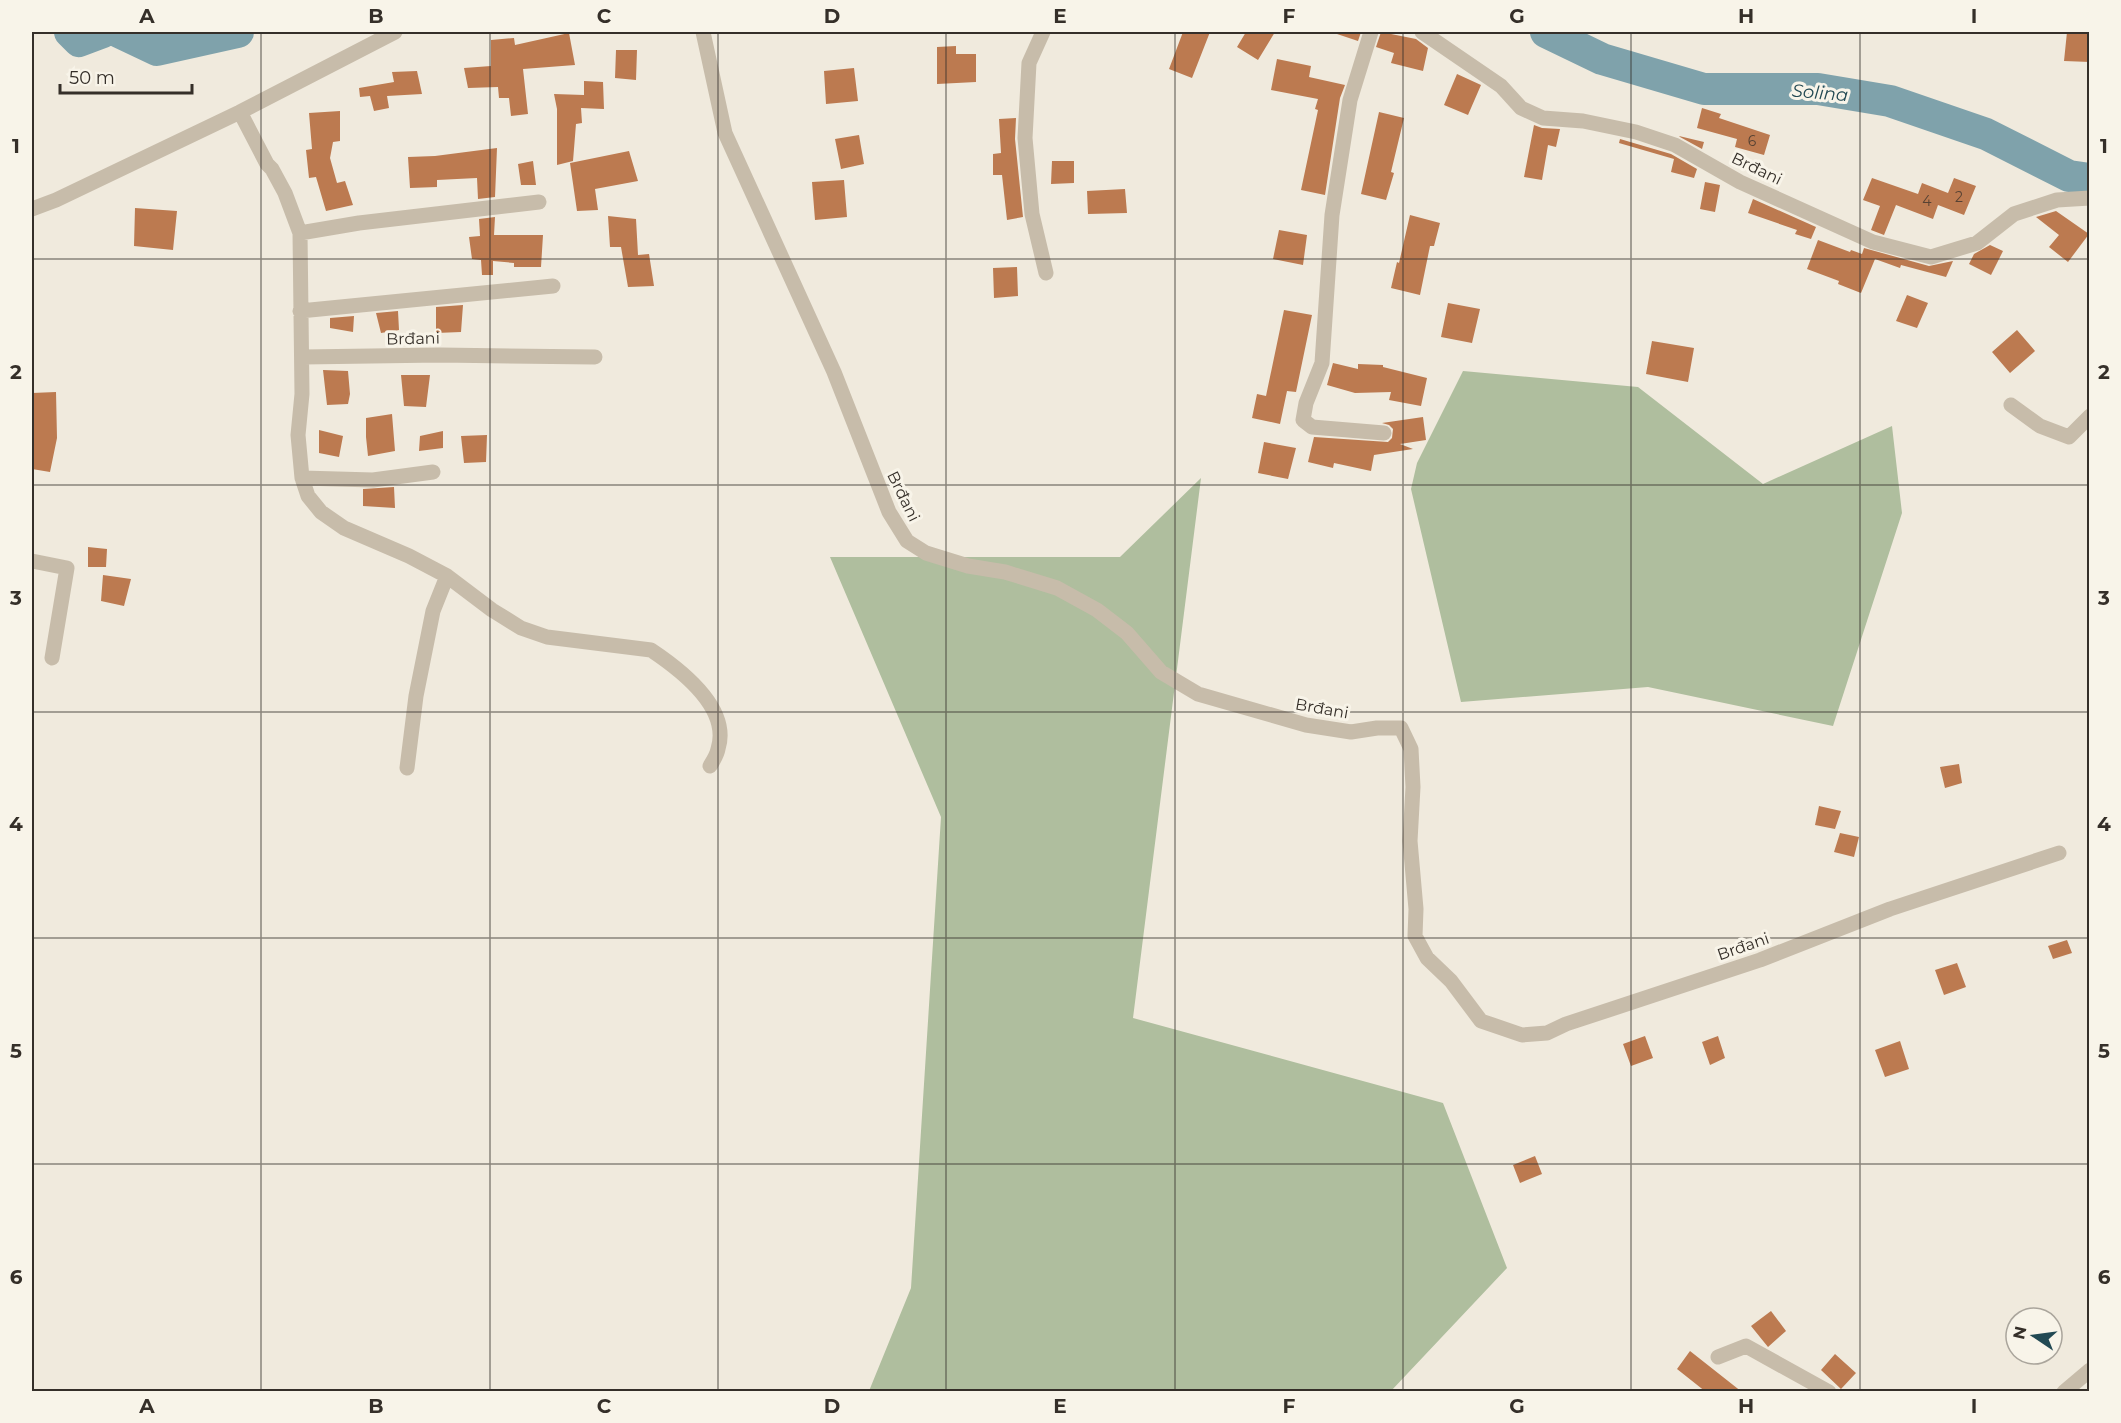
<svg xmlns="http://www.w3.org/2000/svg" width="2121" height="1423" viewBox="0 0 2121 1423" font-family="Montserrat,sans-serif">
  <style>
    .green { fill: #afbe9e }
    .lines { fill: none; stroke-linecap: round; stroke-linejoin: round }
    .river { stroke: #7fa2ab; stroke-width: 32 }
    .building { fill: #bc7a50 }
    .minor { stroke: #c7bcaa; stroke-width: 15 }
    .grid { fill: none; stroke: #352f29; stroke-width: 1.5; stroke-opacity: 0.55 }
    .labels { text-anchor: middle; stroke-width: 6; stroke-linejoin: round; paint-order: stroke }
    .number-label { font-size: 14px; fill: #574233 }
    .street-label { font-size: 16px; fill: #352f29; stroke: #f8f4e9 }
    .water-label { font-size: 18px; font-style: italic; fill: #224953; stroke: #f8f4e9 }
    .neatline { fill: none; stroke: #352f29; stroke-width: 2 }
    .grid-label { font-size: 20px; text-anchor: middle; font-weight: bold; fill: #352f29 }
  </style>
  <rect width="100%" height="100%" fill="#f0eadd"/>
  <path class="green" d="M1463 371 1638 387 1763 484 1892 426 1902 513 1833 726 1648 687 1461 702 1411 489 1417 463Z
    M1201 478 1133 1018 1443 1103 1507 1268 1391 1391H869L911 1288 941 817 830 557H1120Z"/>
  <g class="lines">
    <path class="river" d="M70 32 79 41 103 32
      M119 32 157 50 238 32
      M1546 32 1602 59 1704 89H1818L1890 101 1986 134 2069 176 2090 179"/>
  </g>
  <path class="building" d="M1183 32H1210L1192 78 1169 69Z
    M1246 32H1275L1258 60 1237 47Z
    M1337 32H1361L1358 41 1337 34Z
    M1381 32 1416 39 1428 48 1423 71 1391 63 1394 53 1376 47Z
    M2067 32 2090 34V62L2064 61Z
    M569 33 575 65 523 69 528 114 511 116 509 98H499L498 87 468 88 464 68 491 66V40L514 38 515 45Z
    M956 46V54H976V82L937 84V47Z
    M616 50H637L636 80 615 78Z
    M1277 59 1311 66 1309 77 1345 85 1340 98 1325 195 1301 190 1318 110 1315 109 1318 99 1271 90Z
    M854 68 858 101 826 104 824 71Z
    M417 71 422 94 387 96 389 108 374 111 370 96 360 97 359 88 394 82 392 72Z
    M1457 74 1481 85 1468 115 1444 105Z
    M584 81 603 82 604 109 581 108 582 123 576 124 573 161 557 165V109L554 94 584 95Z
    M1702 108 1721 114 1719 118 1770 135 1764 155 1735 147 1737 139 1697 128Z
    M340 111V141L333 142 330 158 337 183 345 181 353 205 326 211 316 177 309 178 306 150 312 149 309 113Z
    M1379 112 1404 118 1391 172 1394 173 1386 200 1361 194Z
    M1016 118 1015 139 1023 217 1007 220 1002 175H993V154L1001 153 999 119Z
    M1534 125 1542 128 1560 129 1556 147 1548 145 1542 180 1524 177Z
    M859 135 864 164 841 169 835 139Z
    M1679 136 1704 142 1702 149 1680 137Z
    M1620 139 1671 154 1697 169 1694 178 1671 172 1674 159 1619 143Z
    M497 148 495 197 478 199 477 178 437 180V187L410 188 408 157 435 156Z
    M629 151 638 181 595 189 598 210 577 211 570 163Z
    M533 161 536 185H521L518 164Z
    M1052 161H1074V183L1051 184Z
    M1872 178 1918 194 1922 183 1948 193 1954 178 1976 186 1964 215 1938 205 1933 219 1896 205 1884 235 1871 230 1880 206 1863 200Z
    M844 180 847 217 815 220 812 182Z
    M1705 182 1720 185 1715 212 1700 209Z
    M1125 189 1127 213 1088 214 1087 191Z
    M1753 199 1816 227 1811 239 1795 234 1797 230 1748 213Z
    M135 208 177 211 173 250 134 246Z
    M2056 211 2089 234 2068 262 2049 247 2059 235 2036 217Z
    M1410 215 1440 223 1434 246H1430L1420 295 1391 288 1397 262 1399 263Z
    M608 216 636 219 638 255 649 254 654 286 628 287 621 247H610Z
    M495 217 494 235H543L541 267H514V263L493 261V275H482L481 260 472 259 469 237 480 236 479 219Z
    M1279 230 1307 235 1303 265 1273 259Z
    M1818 240 1850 252 1851 250 1862 254 1864 248 1929 266 1953 261 1946 277 1901 265 1900 268 1875 259 1861 293 1838 284 1839 281 1807 269Z
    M1990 245 2003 251 1991 275 1969 264 1974 254Z
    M1017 267 1018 296 994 298 993 268Z
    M1907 295 1928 303 1917 328 1896 321Z
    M1448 303 1480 309 1472 343 1441 337Z
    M463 305 461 332 436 333V307Z
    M1284 310 1312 315 1296 392 1287 391 1280 424 1252 418 1257 394 1266 396Z
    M398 311 399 330 381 333 376 313Z
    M354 316 353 332 330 328V318Z
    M2017 330 2035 351 2010 373 1992 352Z
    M1652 341 1694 348 1688 382 1646 374Z
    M1333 363 1358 369V364L1383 365V367L1427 378 1421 406 1389 400 1391 392 1355 393 1327 385Z
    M323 370 348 371 350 394 348 404 327 405Z
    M401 375H430L426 407 404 406Z
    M56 392 57 438 50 472 32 469V393Z
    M392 414 395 451 368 456 366 437V418Z
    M1423 417 1426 440 1400 444 1413 449 1374 455 1371 471 1334 463 1333 468 1308 462 1314 437 1388 442 1392 438 1393 429 1389 425 1382 423Z
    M319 430 343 436 339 457 319 453Z
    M443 431V448L419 451 420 436Z
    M487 435 486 462 464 463 461 436Z
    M1264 442 1296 448 1288 479 1258 473Z
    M394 487 395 508 363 506V489Z
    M88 547 107 549 106 567H88Z
    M103 575 131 579 124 606 101 601Z
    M1959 764 1962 783 1945 788 1940 767Z
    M1819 806 1841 811 1835 829 1815 825Z
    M1840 833 1859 837 1854 857 1834 852Z
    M2067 940 2072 953 2053 959 2048 946Z
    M1957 963 1966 987 1944 995 1935 970Z
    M1645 1036 1653 1058 1631 1066 1623 1044Z
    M1718 1036 1725 1058 1710 1065 1702 1042Z
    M1900 1041 1909 1069 1885 1077 1875 1050Z
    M1535 1156 1542 1174 1520 1183 1513 1165Z
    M1771 1311 1786 1331 1768 1347 1751 1326Z
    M1690 1351 1742 1392H1706L1677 1369Z
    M1835 1354 1856 1373 1841 1389 1821 1370Z"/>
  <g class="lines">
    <path class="minor" d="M703 32 725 133 834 372 889 512 907 541 926 553 968 566 1005 572 1057 588 1097 610 1127 633 1161 672 1198 694 1306 725 1351 732 1377 728H1401L1411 749 1413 787 1410 841 1416 909 1415 936 1427 958 1451 981 1481 1021 1522 1035 1547 1033 1566 1024 1760 960 1890 909 2059 853
      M1043 32 1029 63 1025 138 1032 214 1046 273
      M1371 32 1350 100 1332 215 1322 363 1306 403 1303 420 1312 427 1384 433
      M1422 32 1501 86 1521 108 1543 118 1583 121 1636 132 1675 145 1740 182 1873 242 1931 257 1977 243 2014 214 2057 200 2090 198
      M240 112 267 164 272 169 285 193 300 233 302 394 298 435 302 478 308 496 321 512 344 528 409 556 447 576 492 610 521 628 547 637 651 650C681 670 731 708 718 749 717 755 713 761 710 766
      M32 209 56 200 240 112 395 32
      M300 233 359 223 539 202
      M300 311 553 286
      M303 357 440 355 595 357
      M2011 405 2040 426 2069 437 2090 416
      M302 478 373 480 433 472
      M32 561 67 568 52 658
      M407 768 416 696 433 611 447 576
      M1718 1357 1746 1346 1829 1392
      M2064 1392 2090 1370"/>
  </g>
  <path class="grid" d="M261 32V1392M490 32V1392M718 32V1392M946 32V1392M1175 32V1392M1403 32V1392M1631 32V1392M1860 32V1392M32 259H2090M32 485H2090M32 712H2090M32 938H2090M32 1164H2090"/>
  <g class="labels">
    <g class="number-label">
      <text x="1752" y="146">6</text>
      <text x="1959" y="202">2</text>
      <text x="1927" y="206">4</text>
    </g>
    <g class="street-label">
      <text transform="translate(1757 168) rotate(26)" y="6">Brđani</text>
      <text transform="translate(413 338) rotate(-1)" y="6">Brđani</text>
      <text transform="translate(904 496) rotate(64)" y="6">Brđani</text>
      <text transform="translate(1322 708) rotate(10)" y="6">Brđani</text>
      <text transform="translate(1743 946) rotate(-19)" y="6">Brđani</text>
    </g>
    <g class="water-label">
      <text transform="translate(1820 93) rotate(5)" y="6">Solina</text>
    </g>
  </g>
  <rect width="2121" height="1423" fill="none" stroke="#f8f4e9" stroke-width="66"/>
  <g transform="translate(2034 1336) rotate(283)"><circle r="28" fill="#f8f4e9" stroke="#aaa59c" stroke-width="1.5"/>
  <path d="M0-4.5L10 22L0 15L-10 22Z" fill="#224953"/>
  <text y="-9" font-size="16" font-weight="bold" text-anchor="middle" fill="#352f29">N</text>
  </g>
  <path d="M60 84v9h132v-9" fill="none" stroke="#352f29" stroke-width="3"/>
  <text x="69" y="84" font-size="18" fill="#352f29" stroke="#f8f4e9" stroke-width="4.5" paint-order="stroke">50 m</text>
  <rect x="33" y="33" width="2055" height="1357" class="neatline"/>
  <g class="grid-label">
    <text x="147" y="23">A</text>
    <text x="376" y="23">B</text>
    <text x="604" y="23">C</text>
    <text x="832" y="23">D</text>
    <text x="1060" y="23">E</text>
    <text x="1289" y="23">F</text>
    <text x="1517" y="23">G</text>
    <text x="1746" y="23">H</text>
    <text x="1974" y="23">I</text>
    <text x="16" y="153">1</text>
    <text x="2104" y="153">1</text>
    <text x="16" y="379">2</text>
    <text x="2104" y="379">2</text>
    <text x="16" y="605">3</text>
    <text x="2104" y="605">3</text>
    <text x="16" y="831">4</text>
    <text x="2104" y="831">4</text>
    <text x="16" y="1058">5</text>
    <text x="2104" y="1058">5</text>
    <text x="16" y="1284">6</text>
    <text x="2104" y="1284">6</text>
    <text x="147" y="1413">A</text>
    <text x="376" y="1413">B</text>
    <text x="604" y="1413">C</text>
    <text x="832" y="1413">D</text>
    <text x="1060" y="1413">E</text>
    <text x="1289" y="1413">F</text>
    <text x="1517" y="1413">G</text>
    <text x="1746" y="1413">H</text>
    <text x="1974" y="1413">I</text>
  </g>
</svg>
